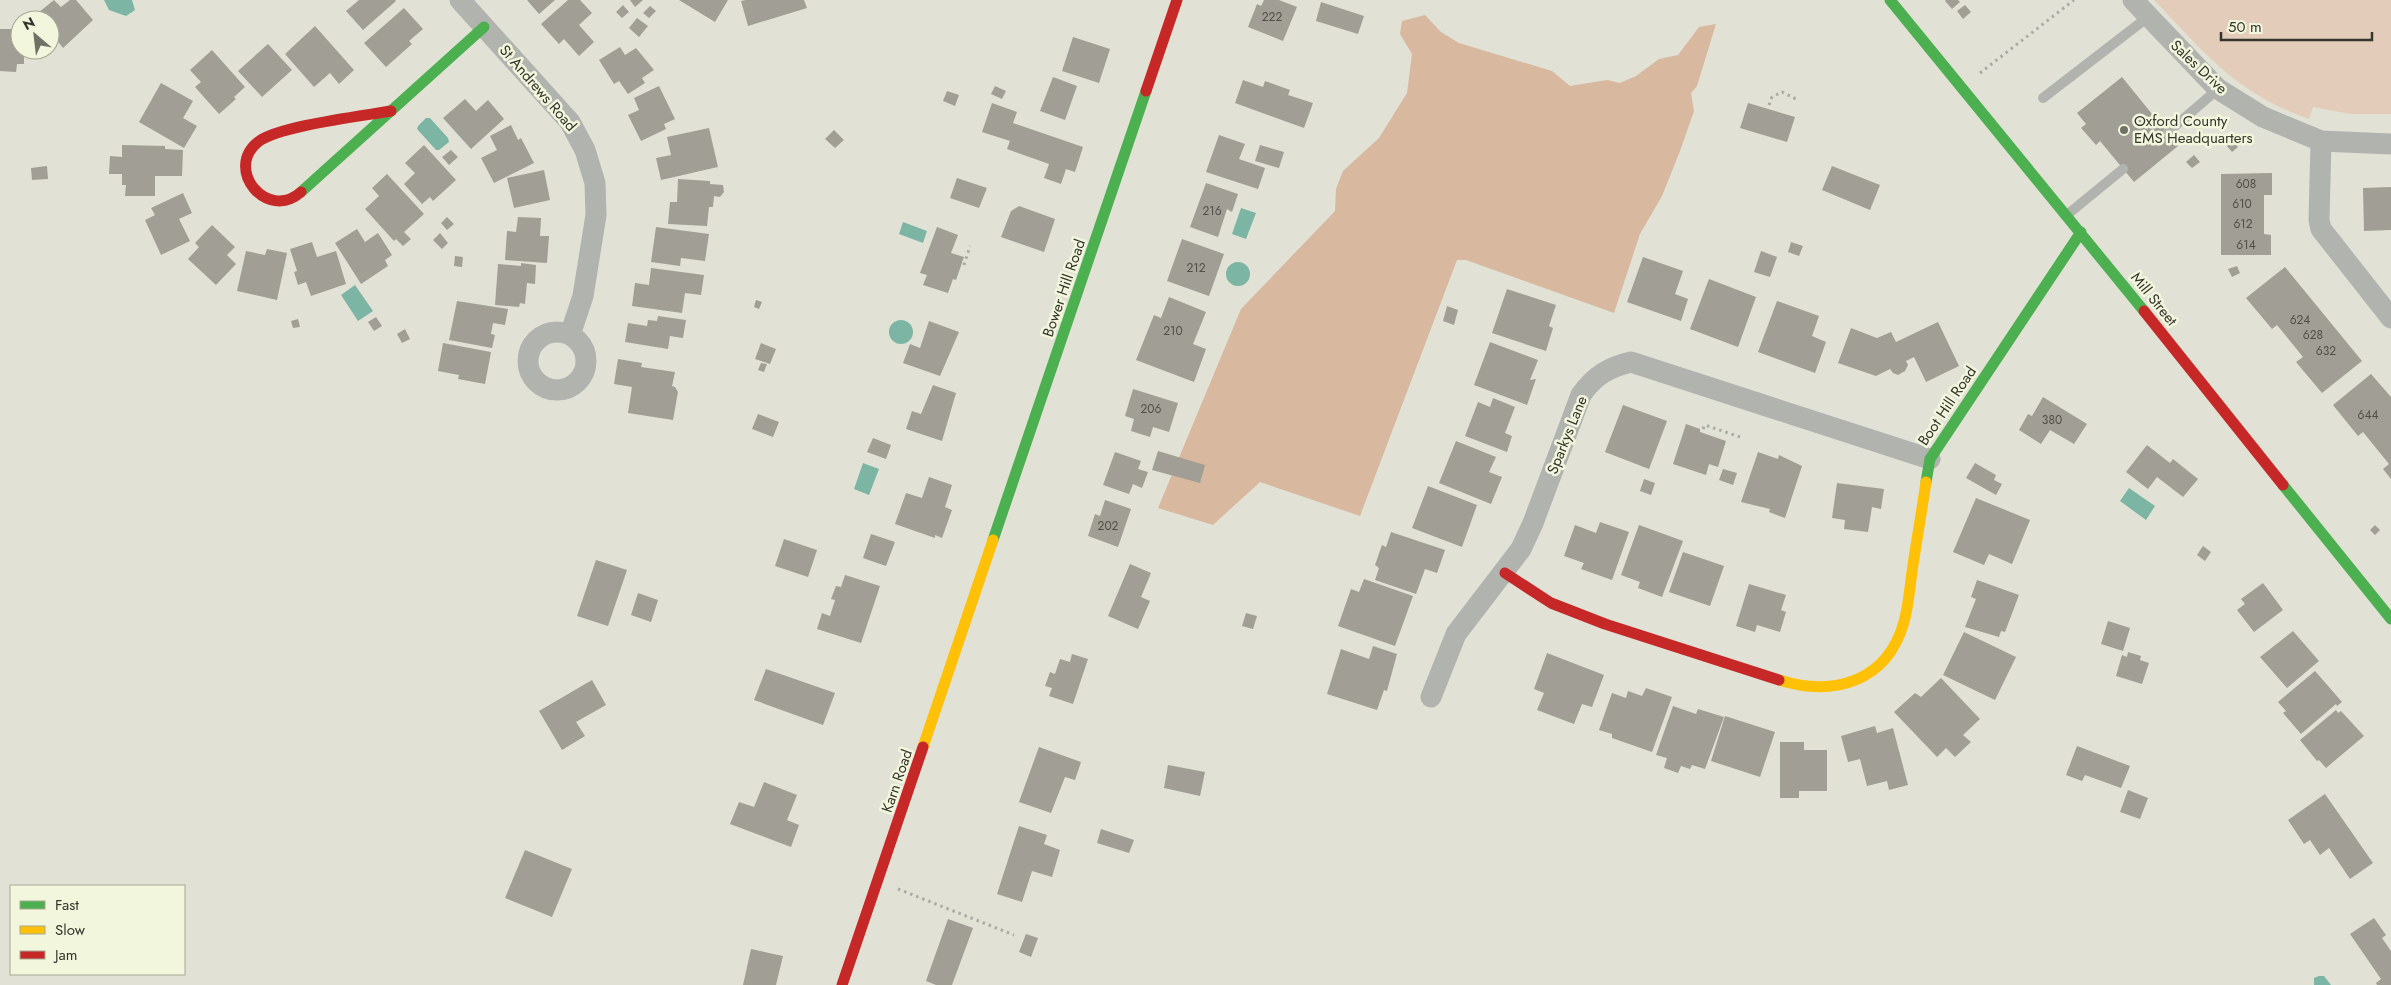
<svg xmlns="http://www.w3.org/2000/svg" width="2391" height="985" viewBox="0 0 2391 985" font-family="Jost,sans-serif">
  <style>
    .green { fill: #e3cdba }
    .forest { fill: #d8b89f }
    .water { fill: #7cb5a3 }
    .building { fill: #a09e95 }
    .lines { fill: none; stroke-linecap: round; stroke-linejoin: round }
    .path { stroke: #a9aba5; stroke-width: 3; stroke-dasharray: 2.5 4; stroke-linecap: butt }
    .lane { stroke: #b1b3af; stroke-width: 10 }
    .street { stroke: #b1b3af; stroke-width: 21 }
    .fast { stroke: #4caf50; stroke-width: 11 }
    .slow { stroke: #ffc107; stroke-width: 11 }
    .jam { stroke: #c62828; stroke-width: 11 }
    .poi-dot { fill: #717267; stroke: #f2f6dc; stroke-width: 2 }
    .labels { text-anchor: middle; stroke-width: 5; stroke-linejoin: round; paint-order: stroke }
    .number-label { font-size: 12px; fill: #4f4f46 }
    .street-label { font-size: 15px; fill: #34352c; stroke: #f2f6dc }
    .poi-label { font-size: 15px; fill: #34352c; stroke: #f2f6dc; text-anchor: start }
  </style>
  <rect width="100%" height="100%" fill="#e1e2d5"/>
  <path class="green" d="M2154 0H2391V114H2350L2313 107 2309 119C2234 92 2207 55 2154 0Z"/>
  <path class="forest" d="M1425 15 1441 32 1459 43 1552 71 1570 86 1607 80 1620 83 1636 76 1659 59 1678 55 1699 27 1716 24 1697 86 1691 93 1694 111 1680 151 1662 196 1640 234 1614 313 1466 260H1457L1360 516 1260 482 1213 525 1158 508 1241 309 1335 211 1336 189 1343 171 1379 138 1407 93 1412 54 1400 34 1402 21Z"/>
  <path class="water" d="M104 0H132L135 10 126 16 109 10Z
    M426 118H430L448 138 449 142 439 150H436L417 129 418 126Z
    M1241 208 1256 213 1246 239 1232 234Z
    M903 222 927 231 923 243 899 234Z
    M1226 274a12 12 0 1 1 24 0a12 12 0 1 1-24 0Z
    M355 285 373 311 358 321 341 295Z
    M889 332a12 12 0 1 1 24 0a12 12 0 1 1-24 0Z
    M863 463 879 469 869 495 854 489Z
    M2129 488 2155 506 2146 520 2120 501Z
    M2319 976H2324L2331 985H2314V978Z"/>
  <path class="building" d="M54 0 61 7 70 0H76L93 20 63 48 50 32V20H43L38 13Z
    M359 0H395L396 1 363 30 346 11Z
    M527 0H555L539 14Z
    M568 0H580L592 13 579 25 594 42 579 56 564 39 559 44 541 24Z
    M630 0H643L635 7Z
    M679 0H728L715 22Z
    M746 0H804L807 8 748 26 741 1Z
    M1264 0H1279L1297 7 1283 41 1248 27 1257 4 1261 6Z
    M1946 0H1958L1960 2 1952 9 1945 1Z
    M1321 2 1364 16 1358 34 1316 21Z
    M623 5 629 12 622 18 616 12Z
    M1965 5 1971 12 1963 19 1957 11Z
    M650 6 656 11 649 18 643 13Z
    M404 8 423 29 409 41 412 44 386 67 364 43Z
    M637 18 648 26 639 37 629 28Z
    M315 26 354 70 339 84 330 73 314 87 285 54Z
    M0 29H20V50H24V64H17L16 72 0 71Z
    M1073 37 1110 49 1099 83 1062 71Z
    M268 44 292 70 262 97 238 71Z
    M620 47 625 55 636 48 654 70 642 78 645 83 628 94 619 81 614 84 599 60Z
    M212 50 245 87 234 97 236 99 219 114 195 87 201 82 190 70Z
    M1053 77 1077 86 1065 120 1040 111Z
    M2122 77 2178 146 2134 182 2100 141 2096 145 2081 128 2086 124 2077 113Z
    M1243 80 1263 87 1265 81 1290 90 1288 95 1313 103 1304 128 1235 103Z
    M161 83 193 101 183 118 197 126 184 148 139 122Z
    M659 86 675 119 664 124 666 129 641 141 628 115 639 110 634 98Z
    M995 86 1006 91 1002 99 991 94Z
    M947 91 959 95 955 106 943 101Z
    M465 99 476 111 488 100 504 119 471 149 443 118Z
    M992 103 1017 112 1013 123 1083 147 1075 172 1066 169 1061 184 1044 178 1049 164 1007 149 1010 141 982 132Z
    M1748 103 1795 117 1787 142 1740 128Z
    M511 125 518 140 521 138 534 163 494 183 481 158 497 150 490 136Z
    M709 128 718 167 661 180 656 158 671 155 667 137Z
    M834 130 844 140 835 148 825 139Z
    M1219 135 1245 144 1239 159 1265 168 1258 189 1206 172Z
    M2233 140 2238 147 2232 152 2226 145Z
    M122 145 165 146V149L183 150 182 176H155V196H125L126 185H122V174H109L110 156 122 157Z
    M424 145 456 180 433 201 430 197 422 204 404 184 415 173 405 163Z
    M1260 145 1284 152 1279 168 1255 161Z
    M451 150 458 157 449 165 442 157Z
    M2194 155 2200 162 2192 168 2186 162Z
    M47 166 48 179 32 180 31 168Z
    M1832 166 1880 185 1870 210 1822 190Z
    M544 170 550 200 514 208 507 178Z
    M2272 173V195H2264V234L2271 235V255H2221V174Z
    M387 174 424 214 404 232 411 239 403 246 396 239 394 241 365 209 379 196 372 188Z
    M957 178 987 188 979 208 950 198Z
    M678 179 710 181V184L723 185 724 192 720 197 714 196 713 207H709L707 226 668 224 670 202H677Z
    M1206 183 1238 194 1232 212 1227 209 1218 237 1190 227Z
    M2391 187V230L2364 231 2363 188Z
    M183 193 192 213 179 219 190 241 161 255 145 220 155 215 151 208Z
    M1019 206 1055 219 1044 252 1001 237 1011 211Z
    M447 217 454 224 447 230 441 223Z
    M518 217 541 218 540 236H549L547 263 505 260 507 231 516 232Z
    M212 225 235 247 227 255 236 264 216 285 188 259 199 247 195 243Z
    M656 227 709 234 705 261 681 258 680 266 651 262Z
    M937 227 958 235 951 253 964 257 956 280 953 279 948 293 923 285 927 275 920 273Z
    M357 229 365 242 378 233 392 255 385 260 388 266 361 284 335 243Z
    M440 233 448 243 442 249 433 240Z
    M1182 239 1224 254 1209 296 1167 281Z
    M312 242 317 257 336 251 346 284 311 296 306 282 298 285 294 272 297 271 290 249Z
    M1791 242 1803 246 1799 256 1788 252Z
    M267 249 287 253 277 300 237 291 246 251 265 255Z
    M1761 251 1777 257 1770 277 1754 272Z
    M455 256 463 257 462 267 454 266Z
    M1643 257 1683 271 1675 294 1688 299 1681 321 1627 302Z
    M521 263 536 265 535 284 527 283 525 304 520 303 519 307 495 305 498 264 521 266Z
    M2237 266 2240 273 2232 277 2228 269Z
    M2285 267 2362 361 2322 393 2296 362 2303 357 2277 325 2272 329 2246 298Z
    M651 268 704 275 701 295 685 293 682 313 632 306 635 283 649 285Z
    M1709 279 1756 297 1738 347 1690 329Z
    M1507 289 1556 305 1549 326 1553 328 1546 351 1492 333Z
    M1169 297 1206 312 1193 344 1206 349 1194 382 1136 360 1154 315 1161 318Z
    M756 300 762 302 759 309 754 307Z
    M457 301 508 309 505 325 493 323 491 334 495 335 492 348 449 340Z
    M1777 301 1819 316 1812 336 1826 342 1815 373 1758 352Z
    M1447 306 1458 310 1454 325 1443 321Z
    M658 316 686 320 683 338 670 336 668 349 625 342 628 323 647 326 648 320 657 321Z
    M376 317 382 326 374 331 368 322Z
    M298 319 300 327 293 328 291 321Z
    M929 321 959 332 940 376 903 363 910 344 920 348Z
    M1938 322 1959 366 1926 382 1914 357 1906 361 1908 365 1905 371 1898 375 1893 373 1890 369 1876 376 1838 363 1851 328 1877 338 1891 332 1896 342Z
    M405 329 410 339 402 343 397 334Z
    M1490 342 1538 360 1530 380 1536 379 1527 405 1474 385Z
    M443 343 491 352 485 384 458 379 459 375 438 371Z
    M761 343 776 349 770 364 755 359Z
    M618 359 642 363 641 367 675 372 672 386 675 387 678 392 673 420 628 413 632 387 614 384Z
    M761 363 767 364 764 372 758 370Z
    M2371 374 2391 397V479L2383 469 2389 464 2363 432 2358 436 2333 405Z
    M933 385 956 393 942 441 906 429 912 411 921 414Z
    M1133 389 1178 403 1169 432 1153 427 1150 437 1131 431 1134 419 1125 416Z
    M2043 397 2087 424 2074 444 2050 430 2041 444 2019 430 2028 414 2032 416Z
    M1493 398 1515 407 1505 433 1512 436 1507 452 1465 436 1478 402 1490 407Z
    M1623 405 1667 421 1649 469 1605 452Z
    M758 414 779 422 773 437 752 429Z
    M1686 424 1700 429V432L1726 441 1718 467 1709 464 1706 475 1673 464Z
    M873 438 891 445 886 459 867 452Z
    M1456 441 1496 457 1489 472 1502 477 1491 504 1439 483Z
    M2147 445 2170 463 2173 459 2198 479 2183 497 2157 477 2148 489 2126 472Z
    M1158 451 1205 465 1200 483 1152 470Z
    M1115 452 1141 461 1138 469 1148 472 1142 488 1133 484 1129 494 1103 485Z
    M1758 452 1778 459 1779 455 1802 466 1785 518 1769 512 1770 509 1741 502Z
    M1975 463 1996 475 1994 480 2002 484 1996 495 1966 478Z
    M1723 469 1737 473 1733 485 1719 480Z
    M929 477 952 485 945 507 952 510 942 538 935 535V538L895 524 906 493 922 498Z
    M1644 479 1655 483 1651 495 1640 491Z
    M1837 483 1884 489 1881 509 1872 507 1868 532 1844 529 1845 520 1832 518Z
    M1428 486 1477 505 1462 547 1412 528Z
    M1976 498 2030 520 2012 564 1989 554 1984 565 1953 552Z
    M1105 500 1131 509 1118 547 1088 536 1095 514 1100 516Z
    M1600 522 1629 532 1612 580 1581 569 1584 563 1564 556 1575 525 1596 533Z
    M1639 525 1683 541 1662 597 1638 588 1640 582 1621 575Z
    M2375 525 2380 530 2375 535 2370 530Z
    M1391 532 1445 550 1437 573 1425 569 1416 594 1375 580 1379 568 1375 565 1382 545 1386 547Z
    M871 534 895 542 886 566 863 558Z
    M784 539 817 550 808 577 775 566Z
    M2203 546 2211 552 2205 561 2197 555Z
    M1683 552 1724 566 1710 606 1669 592Z
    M596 560 627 570 608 626 577 616Z
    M1130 564 1151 573 1141 597 1150 601 1138 629 1108 616Z
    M845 575 880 586 861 643 817 629 822 613 830 616 835 600 831 599 836 586 841 587Z
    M1364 579 1413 596 1395 646 1338 626 1351 589 1359 592Z
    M1977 580 2019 595 2005 632 2001 631 1999 637 1965 627 1976 599 1971 597Z
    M2263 583 2283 610 2254 632 2237 610 2245 604 2241 599Z
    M1749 584 1786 595 1781 610 1786 612 1780 632 1757 625 1755 632 1736 626Z
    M638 593 658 600 651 622 631 615Z
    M1246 613 1257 616 1253 629 1242 626Z
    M2108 621 2130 628 2123 651 2101 644Z
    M2293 631 2319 661 2287 688 2260 657Z
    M1964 632 2016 657 1995 700 1943 675Z
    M1373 646 1397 654 1387 691 1384 690 1377 710 1327 694 1341 649 1369 659Z
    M2128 652 2141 656 2140 660 2149 663 2142 684 2116 676 2122 655 2127 657Z
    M1547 653 1604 675 1592 707 1582 704 1574 724 1537 710 1544 693 1534 689Z
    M1072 654 1088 659 1073 704 1049 696 1052 688 1045 686 1050 672 1055 674 1060 659 1070 662Z
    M766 669 835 693 823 725 754 700Z
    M2315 671 2342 702 2337 706 2336 704 2301 734 2283 713 2286 711 2278 702Z
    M1941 678 1980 719 1963 735 1971 742 1955 757 1946 748 1937 757 1894 712 1915 693 1921 697Z
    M592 680 606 705 576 722 585 736 562 750 539 711Z
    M1646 688 1672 697 1652 752 1612 738V734L1599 730 1612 693 1626 698 1628 691 1642 696Z
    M1673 706 1696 714 1698 709 1724 717 1705 769 1692 765 1690 769 1681 766 1678 773 1664 768 1667 758 1656 755Z
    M2336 710 2338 713 2341 711 2364 736 2326 768 2319 760 2317 761 2300 740Z
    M1725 716 1775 732 1760 777 1711 761Z
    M1875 726 1877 733 1893 728 1908 785 1889 790 1887 781 1867 786 1860 759 1848 762 1841 736Z
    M1780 742H1804V750H1827V791H1799V798H1780Z
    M2077 746 2130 766 2121 788 2085 775 2082 781 2066 775Z
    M1039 747 1081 762 1075 780 1065 777 1051 813 1019 802Z
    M1168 765 1205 772 1200 796 1164 788Z
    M764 782 797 795 787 820 799 825 791 847 730 824 739 802 754 807Z
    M2128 790 2148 798 2140 819 2120 812Z
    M2325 794 2373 863 2350 879 2329 848 2320 855 2310 840 2304 844 2288 820Z
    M1019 826 1047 835 1044 844 1060 850 1052 877 1032 871 1022 902 997 894Z
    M1101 829 1134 840 1129 853 1097 843Z
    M525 850 572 869 552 917 505 898Z
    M2374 918 2386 935 2382 938 2391 951V985H2377L2376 983 2381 979 2350 934Z
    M948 919 973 928 952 985H936L926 981Z
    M1026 934 1038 938 1031 957 1019 952Z
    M751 949 783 956 776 985H743Z"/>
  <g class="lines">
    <path class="path" d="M1980 73 2074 0
      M1769 105 1772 97 1782 92 1796 99
      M964 265 970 246
      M1703 429 1705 425 1740 437
      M898 889 1014 935"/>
    <path class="lane" d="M2043 98 2148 17
      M2167 133 2218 89
      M2068 214 2123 169"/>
    <path class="street" d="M460 0 570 122 585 150 595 183 596 215 583 296 570 335
      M2133 0 2218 89 2263 117 2321 141 2391 144
      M2321 141 2319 220 2321 229 2391 318
      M528 361a29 29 0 1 1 58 0a29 29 0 1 1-58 0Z
      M1431 697 1456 634 1521 549 1533 523 1581 395C1594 376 1609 367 1631 362L1930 459"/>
    <path class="fast" d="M1890 0 2144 311
      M301 192 484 27
      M1926 482 1930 459 2081 232
      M2283 485 2391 619
      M993 540 1146 91"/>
    <path class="slow" d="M1779 680C1834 697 1887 682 1904 622 1909 604 1910 584 1913 565 1917 538 1922 510 1926 482
      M923 747 993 540"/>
    <path class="jam" d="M1146 91 1177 0
      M301 192C267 222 224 169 258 142 278 126 363 116 391 111
      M2144 311 2283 485
      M1505 573 1551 603 1605 624 1779 680
      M842 985 923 747"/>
  </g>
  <circle class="poi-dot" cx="2124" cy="130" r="5"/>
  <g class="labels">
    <g class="number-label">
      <text x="1272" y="21">222</text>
      <text x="2246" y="188">608</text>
      <text x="2242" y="208">610</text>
      <text x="1212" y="215">216</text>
      <text x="2243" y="228">612</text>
      <text x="2246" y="249">614</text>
      <text x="1196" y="272">212</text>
      <text x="2300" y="324">624</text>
      <text x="1173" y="335">210</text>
      <text x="2313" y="339">628</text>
      <text x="2326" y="355">632</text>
      <text x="1151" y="413">206</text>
      <text x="2368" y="419">644</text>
      <text x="2052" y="424">380</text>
      <text x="1108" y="530">202</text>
    </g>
    <g class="street-label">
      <text transform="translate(2199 67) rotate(43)" y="5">Sales Drive</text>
      <text transform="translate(538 88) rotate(49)" y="5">St Andrews Road</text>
      <text transform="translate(1064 288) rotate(-71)" y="5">Bower Hill Road</text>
      <text transform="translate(2154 299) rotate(51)" y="5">Mill Street</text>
      <text transform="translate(1947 406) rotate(-56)" y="5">Boot Hill Road</text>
      <text transform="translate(1567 435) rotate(-68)" y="5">Sparkys Lane</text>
      <text transform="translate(897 781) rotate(-71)" y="5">Karn Road</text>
    </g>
    <g class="poi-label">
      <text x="2134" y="126">Oxford County<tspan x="2134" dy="17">EMS Headquarters</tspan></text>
    </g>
  </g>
  <rect x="10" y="885" width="175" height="90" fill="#f2f6dc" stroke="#a6a996"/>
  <rect x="20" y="901" width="25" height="8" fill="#4caf50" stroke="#a6a996"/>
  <text x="55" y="910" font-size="15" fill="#34352c">Fast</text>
  <rect x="20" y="926" width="25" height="8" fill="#ffc107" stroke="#a6a996"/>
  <text x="55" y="935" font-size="15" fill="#34352c">Slow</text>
  <rect x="20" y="951" width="25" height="8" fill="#c62828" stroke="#a6a996"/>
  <text x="55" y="960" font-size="15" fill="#34352c">Jam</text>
  <g transform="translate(35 35) rotate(332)"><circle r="24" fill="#f2f6dc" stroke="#a6a996"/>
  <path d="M0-4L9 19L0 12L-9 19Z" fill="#717267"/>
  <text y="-8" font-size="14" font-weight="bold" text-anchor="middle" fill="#34352c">N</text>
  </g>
  <path d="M2221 32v8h151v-8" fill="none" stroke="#34352c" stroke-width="2.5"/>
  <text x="2228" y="32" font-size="15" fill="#34352c" stroke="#f2f6dc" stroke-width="4" paint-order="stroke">50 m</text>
</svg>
